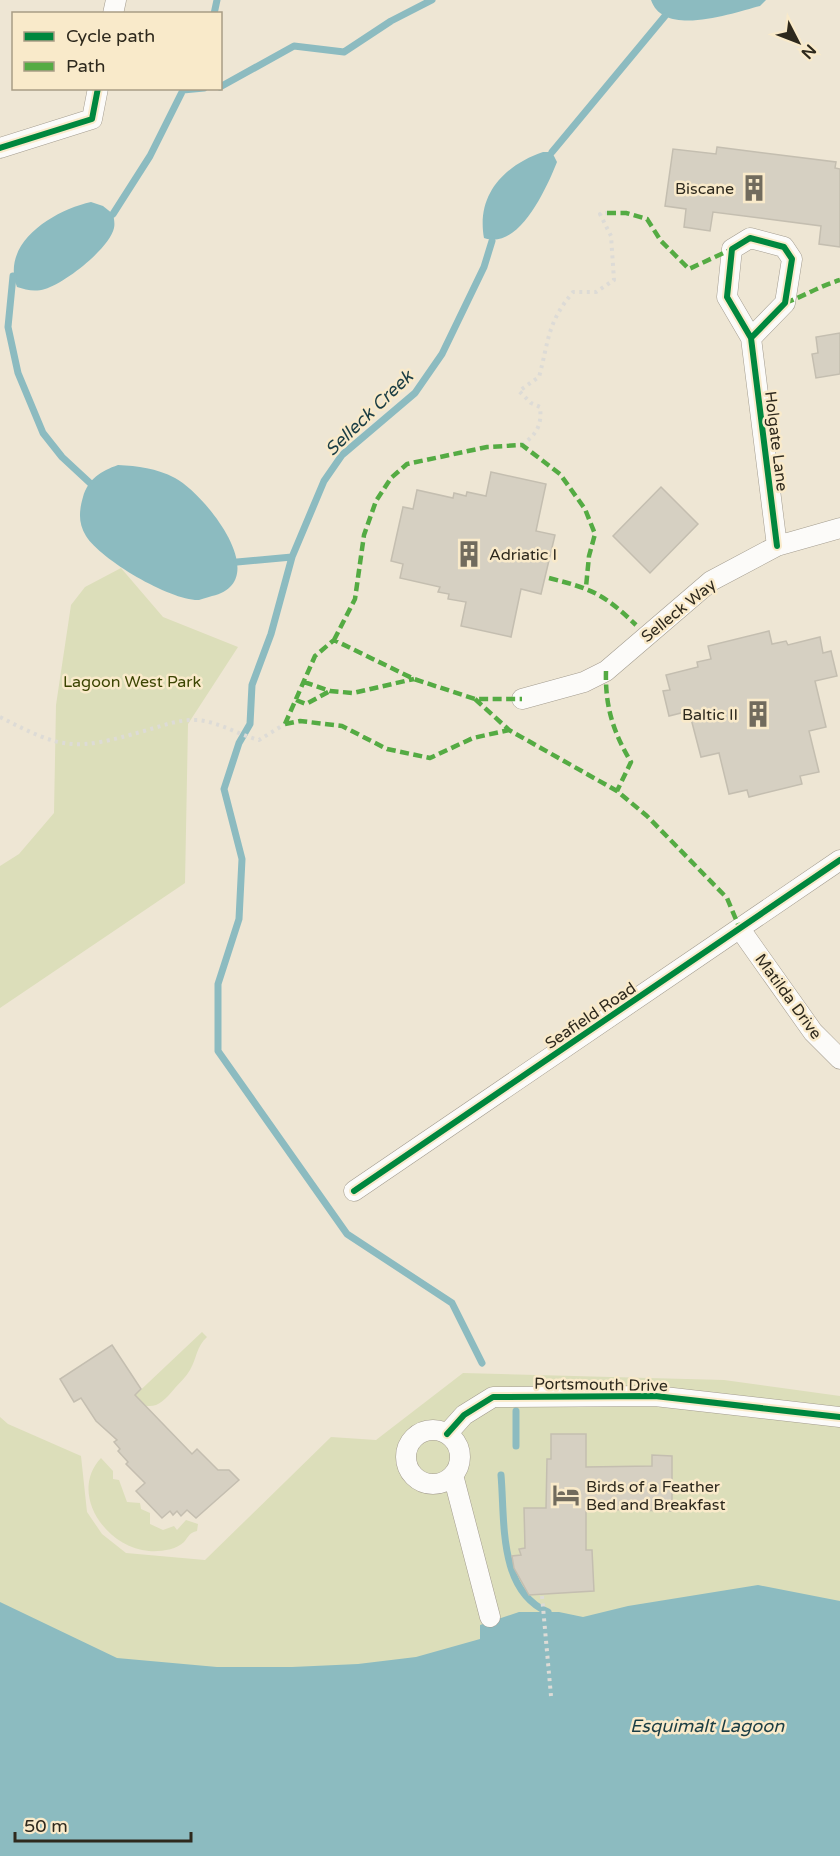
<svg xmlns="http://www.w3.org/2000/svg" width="840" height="1856" viewBox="0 0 840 1856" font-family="'Varela Round',sans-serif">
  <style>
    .green { fill: #dcdeba }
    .water { fill: #8cbbc0 }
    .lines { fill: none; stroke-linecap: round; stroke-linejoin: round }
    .stream { stroke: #8cbbc0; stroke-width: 7 }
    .building { fill: #d6d0c2; stroke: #c4beb0; stroke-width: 1.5 }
    .minor-casing { stroke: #a39c8f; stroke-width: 21 }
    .path { stroke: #dddbd6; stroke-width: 4; stroke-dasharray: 3 4.5; stroke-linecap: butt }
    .minor { stroke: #fcfbf9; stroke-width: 20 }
    .quiet { stroke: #54ab43; stroke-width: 4.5; stroke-dasharray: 9 4.5; stroke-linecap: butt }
    .cycleway-casing { stroke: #f9eaca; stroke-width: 10 }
    .cycleway { stroke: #00873e; stroke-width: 6 }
    .labels { text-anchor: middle; stroke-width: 5; stroke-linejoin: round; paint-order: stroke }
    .poi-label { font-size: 16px; fill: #2e291d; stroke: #f9eaca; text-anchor: end }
    .street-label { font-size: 16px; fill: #2e291d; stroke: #f9eaca }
    .park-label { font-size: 16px; fill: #3c4503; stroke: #f9eaca }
    .water-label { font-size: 18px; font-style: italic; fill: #1a3d44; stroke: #f9eaca }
  </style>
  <rect width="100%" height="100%" fill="#eee6d4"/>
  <path class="green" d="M121 568 163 617 238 647 188 724 185 883 0 1008V866L19 854 54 813 56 705 71 605 85 587Z
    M202 1332 207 1337C196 1347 197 1358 190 1370 186 1377 180 1382 175 1388 159 1407 153 1411 130 1400Z
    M463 1373 724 1380 840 1396V1856H0V1417L8 1424 81 1456 87 1512 102 1534 126 1553 205 1560 331 1437 376 1440Z
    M101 1458 113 1471V1479L119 1480 127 1502 140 1503 141 1509 150 1513V1524L163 1530 174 1526 177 1530 186 1520 198 1524 197 1531C189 1533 189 1536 184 1542 176 1550 159 1552 149 1551 106 1548 68 1493 101 1458Z"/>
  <path class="water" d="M651 0H766L760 6C732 13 664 38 651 0Z
    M543 152H552L557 162C547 187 519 251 484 238 476 194 505 165 543 152Z
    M91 202 103 206 113 214C114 218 115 224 114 228 109 249 65 283 45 289 35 292 26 290 17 287 0 243 54 210 91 202Z
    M118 465C138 466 156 468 175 478 205 494 275 581 212 596 208 597 203 599 199 600 171 601 101 560 86 536 78 523 79 511 83 497 88 479 101 471 118 465Z
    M758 1585 840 1601V1856H0V1602L117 1658 217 1667H292L358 1664 416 1657 480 1639V1625L519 1612H559L583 1617 628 1606Z"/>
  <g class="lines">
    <path class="stream" d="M214 14 217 0
      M220 87 294 46 344 52 391 21 432 0
      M183 90 204 88
      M552 152 665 16
      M113 214 150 156 184 88
      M13 276 8 327 18 373 43 433 62 457 90 483
      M292 557 271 634 252 685 250 724 239 743 224 789 242 859 239 919 218 984V1051L347 1234 452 1303 482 1363
      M237 562 292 557 324 481 342 455 415 393 442 354 484 267 492 241
      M516 1411V1446
      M501 1475C505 1520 498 1591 548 1612"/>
  </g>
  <path class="building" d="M717 147 836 162 835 168 840 169V247L819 244 821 226 713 212 710 231 684 227 686 209 665 206 673 149 716 154Z
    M840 333V374L816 378 812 354 818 353 816 337Z
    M491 472 546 484 536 531 555 535 541 594 521 589 511 637 461 626 466 602 448 599 449 594 438 592 440 587 400 578 403 564 391 561 403 507 413 509 417 490 453 498 454 493 466 496 467 492 486 496Z
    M661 487 698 524 650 573 613 536Z
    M769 631 772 644 786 641 788 645 820 637 823 653 831 651 837 676 815 681 826 727 809 731 819 772 800 776 802 784 749 797 747 790 729 794 719 753 701 757 689 711 669 716 663 691 670 690 666 675 698 667 697 662 711 659 708 646Z
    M112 1345 141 1389 135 1395 192 1454 197 1449 218 1470H229L239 1480 196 1518 187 1510 181 1516 177 1511 173 1515 170 1511 162 1518 136 1491 145 1483 126 1464 128 1462 118 1451 120 1449 114 1442 117 1440 96 1421 81 1398 74 1402 60 1379Z
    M551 1434H586V1467L652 1466V1455L672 1456V1511L586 1509V1550H592L594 1591 529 1595 514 1568 512 1556 521 1555 519 1549 525 1548 524 1508H546L547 1459H551Z"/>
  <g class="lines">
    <defs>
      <path id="minor" d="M113 14 116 0
        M0 148 92 119 98 88
        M751 338 785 303 792 259 784 247 750 238 732 249 727 297 751 338 777 546
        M522 699 584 682 606 671 711 581 777 546 840 528
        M740 929 813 1032 840 1059
        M354 1191 840 860
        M406 1457a27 27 0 1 1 54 0a27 27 0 1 1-54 0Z
        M447 1434 464 1415 493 1397 655 1396 840 1417
        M453 1475 490 1617"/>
    </defs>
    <use href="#minor" class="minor-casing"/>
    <path class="path" d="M522 445C537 434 542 425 540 407L531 403 519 391 539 377C549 340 547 323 573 292H596L614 280 611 236 600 214 607 213
      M0 717C64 750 74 751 144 731 162 726 179 719 198 720 219 722 239 735 259 740L285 724
      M542 1596 551 1696"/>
    <use href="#minor" class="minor"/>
    <path class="quiet" d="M607 213H626L647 219 661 241 689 269 732 249
      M785 303C804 296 820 286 840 280
      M549 578C592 589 604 594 636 625
      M334 640 355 599 364 535 376 501 391 478 407 464 487 447 522 445 560 474 585 509 595 534 589 556 586 587
      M606 671C605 706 613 732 631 762L617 791
      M304 682 330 691 353 693 414 679
      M475 699 509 730 617 791 647 816 727 898 740 929
      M296 700 306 704 330 691
      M285 724 315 656 334 640 414 679 475 699H522
      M285 724 300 721 342 726 387 749 430 758 473 738 509 730"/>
    <defs>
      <path id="cycleway" d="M0 148 92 119 98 88
        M751 338 785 303 792 259 784 247 750 238 732 249 727 297 751 338 777 546
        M354 1191 840 860
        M447 1434 464 1415 493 1397 655 1396 840 1417"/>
    </defs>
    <use href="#cycleway" class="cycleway-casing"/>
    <use href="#cycleway" class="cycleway"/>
  </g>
  <defs>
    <symbol id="building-bare" viewBox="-9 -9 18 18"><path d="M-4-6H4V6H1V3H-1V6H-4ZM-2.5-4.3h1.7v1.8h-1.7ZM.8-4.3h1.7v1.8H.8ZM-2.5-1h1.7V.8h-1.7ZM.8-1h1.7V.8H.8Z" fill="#716b5d" stroke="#f9eaca" stroke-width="2.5" paint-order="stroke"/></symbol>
    <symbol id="hotel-bare" viewBox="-9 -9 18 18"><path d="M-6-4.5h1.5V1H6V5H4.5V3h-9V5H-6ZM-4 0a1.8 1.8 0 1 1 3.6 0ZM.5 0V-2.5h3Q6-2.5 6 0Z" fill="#716b5d" stroke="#f9eaca" stroke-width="2.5" paint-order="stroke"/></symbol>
  </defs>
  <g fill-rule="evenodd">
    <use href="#building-bare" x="735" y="169" width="38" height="38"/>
    <use href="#building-bare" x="450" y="535" width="38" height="38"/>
    <use href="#building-bare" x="739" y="695" width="38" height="38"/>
    <use href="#hotel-bare" x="547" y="1476" width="38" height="38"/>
  </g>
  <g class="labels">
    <g class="poi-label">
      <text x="734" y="194">Biscane</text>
      <text x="489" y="560" text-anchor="start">Adriatic I</text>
      <text x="738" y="720">Baltic II</text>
      <text x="586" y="1492" text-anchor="start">Birds of a Feather<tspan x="586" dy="18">Bed and Breakfast</tspan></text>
    </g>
    <g class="street-label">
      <text transform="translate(777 441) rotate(83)" y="6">Holgate Lane</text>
      <text transform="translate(678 610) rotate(-39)" y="6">Selleck Way</text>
      <text transform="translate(789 996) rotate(54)" y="6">Matilda Drive</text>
      <text transform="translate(590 1015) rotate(-34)" y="6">Seafield Road</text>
      <text transform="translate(601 1384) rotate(1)" y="6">Portsmouth Drive</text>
    </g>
    <g class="park-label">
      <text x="132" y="687">Lagoon West Park</text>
    </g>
    <g class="water-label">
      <text transform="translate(369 413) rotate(-44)" y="6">Selleck Creek</text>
      <text x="707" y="1732">Esquimalt Lagoon</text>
    </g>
  </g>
  <rect x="12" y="12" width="210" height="78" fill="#f9eaca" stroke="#a89d85" stroke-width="1.5"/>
  <rect x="24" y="32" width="30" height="9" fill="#00873e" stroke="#a89d85" stroke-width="1.5"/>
  <text x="66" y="42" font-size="18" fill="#2e291d">Cycle path</text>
  <rect x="24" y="62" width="30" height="9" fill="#54ab43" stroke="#a89d85" stroke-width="1.5"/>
  <text x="66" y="72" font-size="18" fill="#2e291d">Path</text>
  <g transform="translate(798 42) rotate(132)" stroke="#f9eaca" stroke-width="4.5" paint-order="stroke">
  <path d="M0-4.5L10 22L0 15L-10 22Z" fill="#2e291d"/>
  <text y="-9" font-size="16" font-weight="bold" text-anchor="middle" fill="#2e291d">N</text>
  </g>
  <path d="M15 1832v9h176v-9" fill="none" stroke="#2e291d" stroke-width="3"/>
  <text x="24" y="1832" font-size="18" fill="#2e291d" stroke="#f9eaca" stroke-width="4.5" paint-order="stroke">50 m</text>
</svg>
